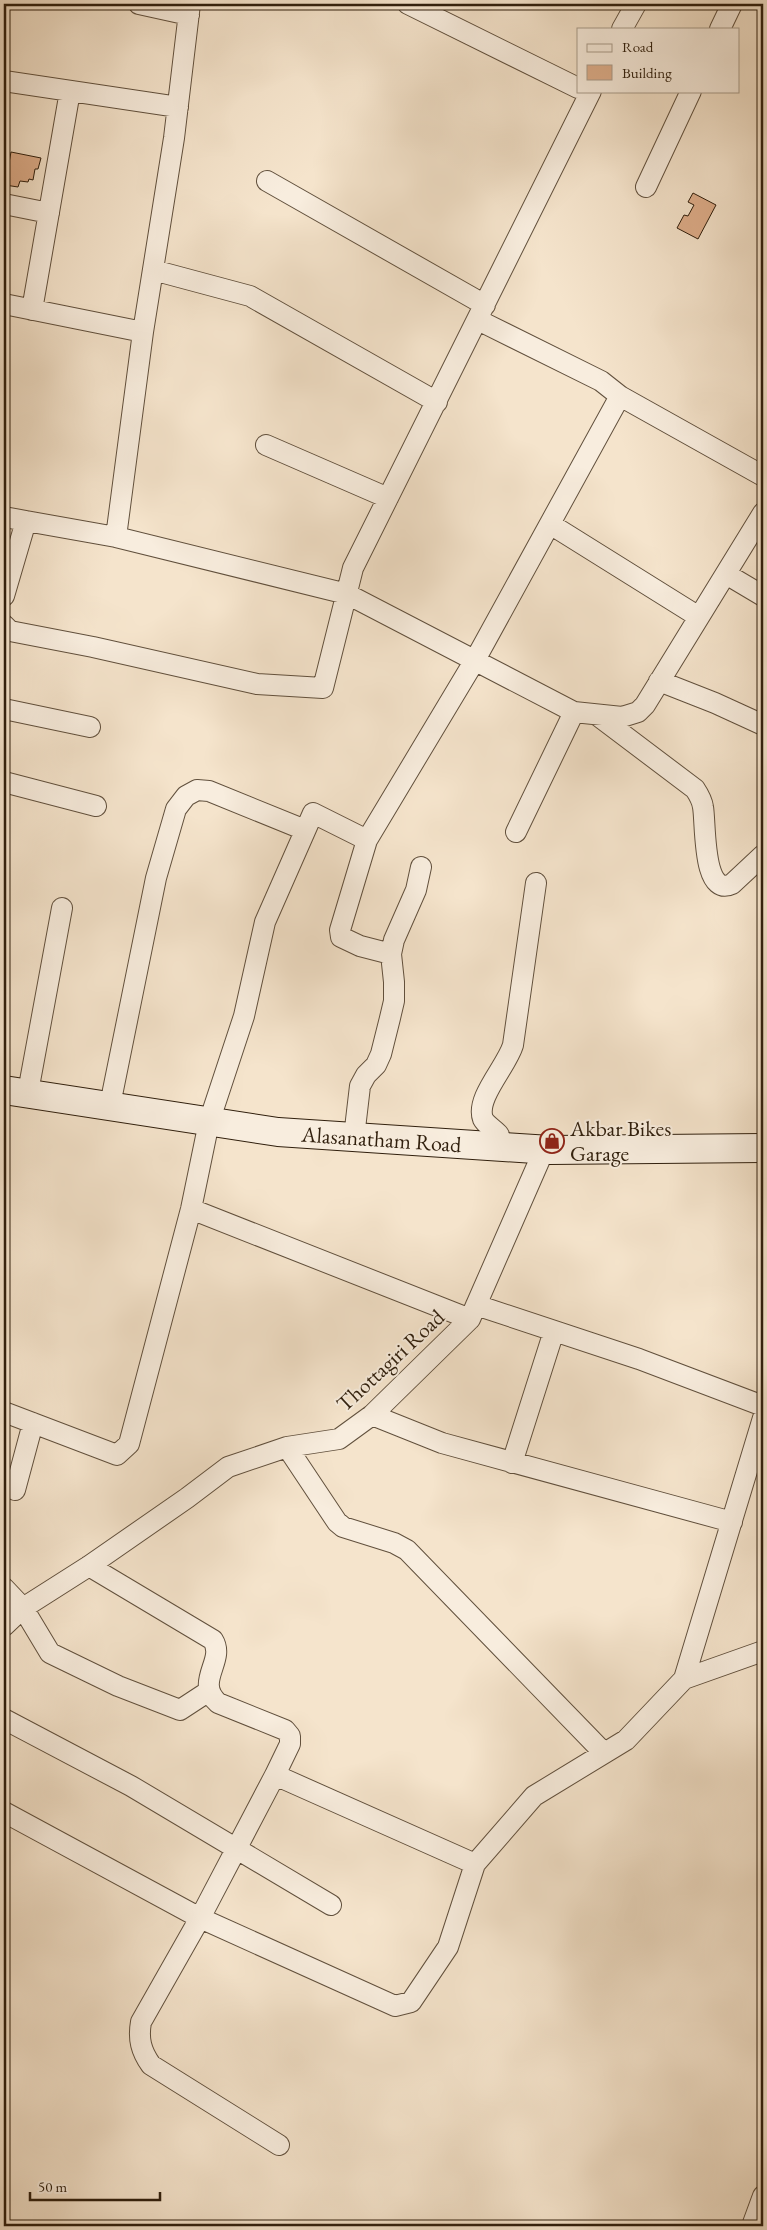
<svg xmlns="http://www.w3.org/2000/svg" width="767" height="2230" viewBox="0 0 767 2230" font-family="'EB Garamond',serif">
  <style>
    .building { fill: #deae8b; stroke: #301f0d }
    .lines { fill: none; stroke-linecap: round; stroke-linejoin: round }
    .street-casing { stroke: #61503d; stroke-width: 22 }
    .secondary-casing { stroke: #301f0d; stroke-width: 30 }
    .street { stroke: #f8edde; stroke-width: 20 }
    .secondary { stroke: #f8edde; stroke-width: 28 }
    .labels { text-anchor: middle; stroke-width: 4; stroke-linejoin: round; paint-order: stroke }
    .poi-label { font-size: 22px; fill: #301f0d; stroke: #f8edde; text-anchor: start }
    .street-label { font-size: 22px; fill: #301f0d; stroke: #f8edde }
  </style>
  <rect width="100%" height="100%" fill="#f5e4cc"/>
  <filter id="stains"><feTurbulence type="fractalNoise" baseFrequency=".004" numOctaves="4"/><feColorMatrix values="0 0 0 0 .2 0 0 0 0 .09 0 0 0 0 .02 0 0 0 .5 -.17"/></filter>
  <radialGradient id="worn" r=".72"><stop offset=".6" stop-color="#630" stop-opacity="0"/><stop offset="1" stop-color="#630" stop-opacity=".3"/></radialGradient>
  <path class="building" d="M11 152 41 158 38 169H35L33 180 29 179 28 182 20 181 18 187 5 185Z
    M693 193 716 205 698 239 677 228 684 215 688 216 694 205 688 202Z"/>
  <g class="lines">
    <defs>
      <path id="street" d="M139 4 189 15
        M408 4 578 88
        M622 29 636 4
        M720 29 732 4
        M4 81 178 107
        M267 181 485 305
        M646 187 691 91
        M4 204 49 213
        M153 270 250 296 437 402
        M4 304 143 332 174 138 190 4
        M32 310 70 91
        M620 396 763 476
        M266 445 388 498
        M4 517 26 521
        M550 524 699 617
        M116 537 347 594 574 712 622 717 638 712 645 705 763 513
        M726 574 763 596
        M4 596 26 521 116 537 143 332
        M4 625 10 631 93 647 257 684 323 688 353 568 591 91
        M659 681 715 703 763 725
        M4 709 90 727
        M597 715 695 789C699 795 702 800 703 807 706 823 702 898 732 884L763 855
        M4 782 96 806
        M516 832 574 712
        M367 840 340 930 341 937 360 946 391 954
        M28 1092 62 908
        M110 1105 156 878 176 809 186 796 197 790 209 791 305 830
        M354 1137 360 1086 366 1075 376 1065 381 1054 390 1018 394 1001V982L391 954 394 940 416 890 421 867
        M500 1147 499 1135C495 1130 486 1125 483 1119 475 1098 507 1066 513 1045L536 883
        M191 1209 470 1319
        M476 1305 639 1359 763 1406
        M4 1412 117 1455 129 1444 191 1209 209 1122 244 1016 265 922 313 813 367 840 475 660 620 396 601 381 478 320
        M372 1415 442 1443 732 1522
        M287 1447 337 1522 343 1527 394 1543 407 1550 604 1753
        M512 1463 554 1331
        M15 1490 33 1423
        M89 1566 213 1640C226 1661 194 1681 218 1703L285 1730 290 1736V1744L275 1775
        M4 1588 23 1608 50 1653 118 1686 180 1710 209 1691
        M4 1626 23 1608 89 1566 187 1498 228 1467 287 1447 339 1439 372 1415 470 1319 544 1150
        M684 1679 763 1418
        M4 1719 131 1786 331 1905
        M4 1812 200 1918 141 2022C138 2039 141 2051 151 2065L279 2145
        M475 1864 275 1775 200 1918 395 2006 411 2002 448 1947 475 1864 534 1796 626 1740 684 1679 763 1651
        M752 2226 763 2196"/>
      <g id="secondary">
        <path id="s1" d="M4 1090 278 1132 550 1150 763 1148"/>
      </g>
    </defs>
    <use href="#street" class="street-casing"/>
    <use href="#secondary" class="secondary-casing"/>
    <use href="#street" class="street"/>
    <use href="#secondary" class="secondary"/>
  </g>
  <defs>
    <symbol id="shop-ring" viewBox="-11 -11 22 22"><circle r="9.5" fill="#f8edde" stroke="#8f2418" stroke-width="1.5"/><path d="M-5-2.5h2.3a2.7 3.5 0 0 1 5.4 0H5L5.5 6h-11ZM-1.5-2.5h3a1.5 2.3 0 0 0-3 0Z" fill="#8f2418"/></symbol>
  </defs>
  <g fill-rule="evenodd">
    <use href="#shop-ring" x="538" y="1127" width="28" height="28"/>
  </g>
  <g class="labels">
    <g class="poi-label">
      <text x="570" y="1136">Akbar Bikes<tspan x="570" dy="25">Garage</tspan></text>
    </g>
    <g class="street-label">
      <text dy="8" stroke="none"><textPath href="#s1" startOffset="381">Alasanatham Road</textPath></text>
      <text transform="translate(390 1360) rotate(-43)" y="8">Thottagiri Road</text>
    </g>
  </g>
  <rect width="767" height="2230" fill="none" stroke="#f5e4cc" stroke-width="20"/>
  <rect x="5" y="5" width="757" height="2220" fill="none" stroke="#301f0d" stroke-width="2.5"/>
  <rect x="10" y="10" width="747" height="2210" fill="none" stroke="#301f0d"/>
  <rect x="577" y="28" width="162" height="65" fill="#f8edde" stroke="#a89b8a"/>
  <rect x="587" y="44" width="25" height="8" fill="#f8edde" stroke="#a89b8a"/>
  <text x="622" y="52" font-size="15" fill="#301f0d">Road</text>
  <rect x="587" y="65" width="25" height="15" fill="#deae8b" stroke="#a89b8a"/>
  <text x="622" y="78" font-size="15" fill="#301f0d">Building</text>
  <path d="M30 2192v8h130v-8" fill="none" stroke="#301f0d" stroke-width="2.5"/>
  <text x="38" y="2192" font-size="15" fill="#301f0d" stroke="#f8edde" stroke-width="4" paint-order="stroke">50 m</text>
  <rect width="100%" height="100%" filter="url(#stains)"/>
  <rect width="100%" height="100%" fill="url(#worn)"/>
</svg>
